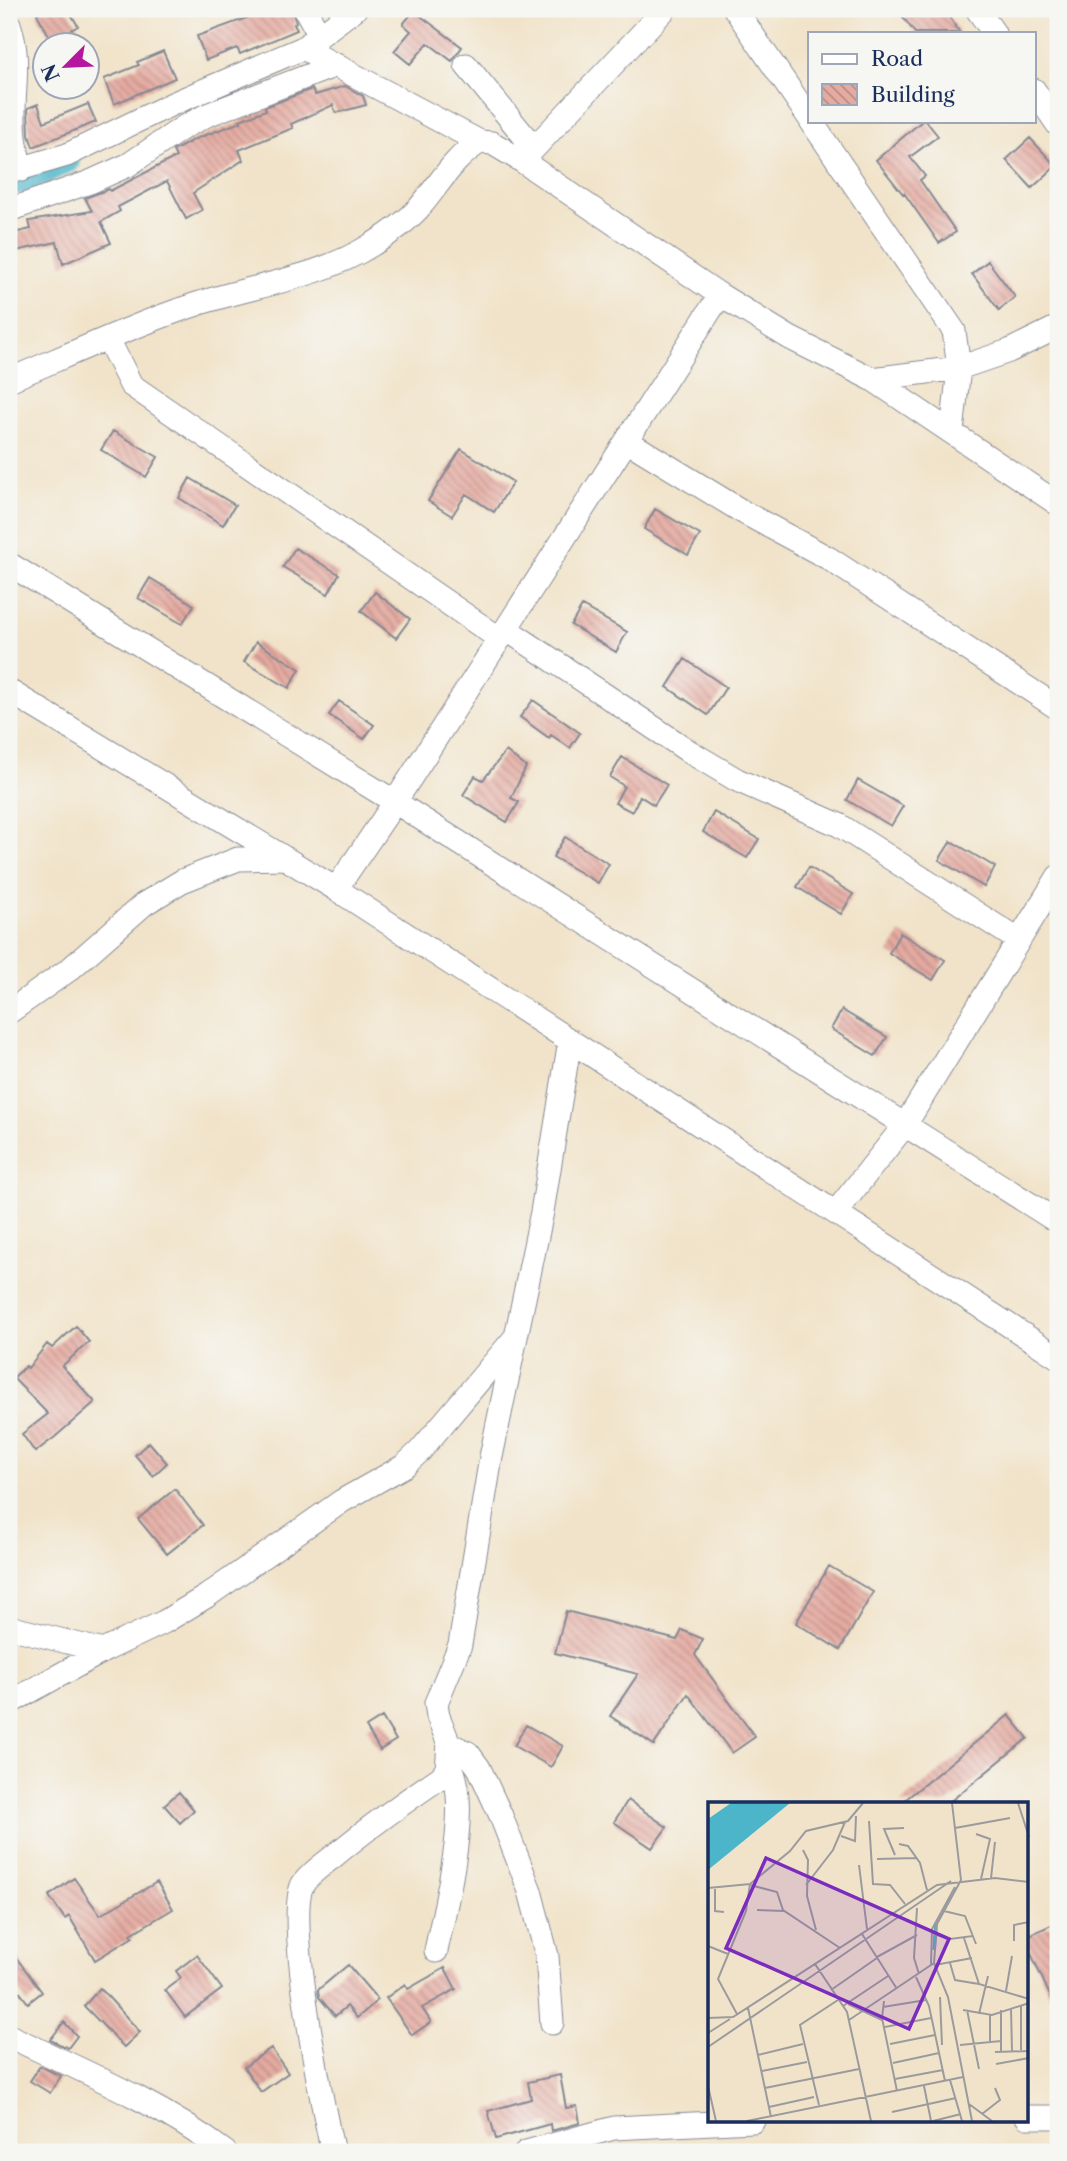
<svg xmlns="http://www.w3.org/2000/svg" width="1067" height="2161" viewBox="0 0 1067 2161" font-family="'Libre Caslon Text',serif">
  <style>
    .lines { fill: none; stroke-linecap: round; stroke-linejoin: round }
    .canal { stroke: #4cb5ca; stroke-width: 24 }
    .building { fill: url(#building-back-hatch) }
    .minor-casing { stroke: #868994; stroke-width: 25 }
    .minor { stroke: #fff; stroke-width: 23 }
    .inset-river { fill: none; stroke: #4cb5ca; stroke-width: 3.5 }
    .inset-road { fill: none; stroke: #9b9b9e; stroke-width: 2 }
    .view { fill: #7b2cbf; fill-opacity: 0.15; stroke: #7b2cbf; stroke-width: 3.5 }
    .inset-edge { fill: none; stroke: #1b2f5e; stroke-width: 3.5 }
  </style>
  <defs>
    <pattern id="building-back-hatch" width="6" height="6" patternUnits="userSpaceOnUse" patternTransform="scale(1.75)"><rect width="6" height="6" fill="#e5aaa0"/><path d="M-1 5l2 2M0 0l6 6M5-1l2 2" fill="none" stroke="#b98b86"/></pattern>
  </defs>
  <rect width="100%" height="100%" fill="#f6f6f2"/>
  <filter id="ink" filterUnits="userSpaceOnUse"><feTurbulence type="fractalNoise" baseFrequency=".0143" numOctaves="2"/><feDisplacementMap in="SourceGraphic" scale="14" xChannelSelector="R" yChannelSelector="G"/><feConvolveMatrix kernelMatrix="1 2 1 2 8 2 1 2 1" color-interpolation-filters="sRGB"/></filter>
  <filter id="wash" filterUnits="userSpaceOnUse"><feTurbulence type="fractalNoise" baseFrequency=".00686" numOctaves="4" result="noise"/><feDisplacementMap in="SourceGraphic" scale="28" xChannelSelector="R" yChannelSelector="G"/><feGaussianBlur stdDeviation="1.57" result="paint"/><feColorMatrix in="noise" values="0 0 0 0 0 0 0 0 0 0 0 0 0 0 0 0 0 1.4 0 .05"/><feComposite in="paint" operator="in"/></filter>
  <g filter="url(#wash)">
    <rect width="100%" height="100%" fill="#f1e3c9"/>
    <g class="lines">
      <path class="canal" d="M9 184 26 181 68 161"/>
    </g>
    <g id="blocks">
      <path class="building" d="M46 9H68L78 26 52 41 37 14Z
        M243 9H291L296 22 294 24 297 30 240 54 237 48 206 60 197 36 247 18Z
        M897 9H944L960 33H915Z
        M414 11 462 47 452 61 428 43 410 64 394 51 411 31 403 24Z
        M163 51 175 78 114 104 104 79 139 65 137 62Z
        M345 86 363 96 366 105 336 113 333 105 291 124 293 128 239 150 243 160 193 193 202 210 186 219 167 181 118 207 120 211 101 222 111 243 63 264 57 242 11 252 9 234 31 229 29 221 92 211 85 198 109 189 110 191 176 157 173 151 195 139 241 122 240 120 266 110 265 107 312 89 315 95Z
        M38 104 44 122 88 104 96 122 33 147 29 135 28 108Z
        M922 121H926L938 136 910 157 925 176 920 180 956 232 939 243 904 193 903 194 876 160Z
        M1030 138 1056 166 1032 188 1006 160Z
        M988 261 1015 297 999 310 972 274Z
        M113 431 158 457 146 477 101 450Z
        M461 449 513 482 494 512 466 494 452 516 428 501Z
        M190 478 235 505 223 525 179 498Z
        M655 509 700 535 688 555 644 529Z
        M295 548 339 574 328 594 283 567Z
        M150 578 194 605 182 624 138 598Z
        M375 592 410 619 396 638 361 611Z
        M582 606 627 632 616 652 571 625Z
        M256 642 300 669 289 688 244 662Z
        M685 659 726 687 708 715 667 687Z
        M533 700 580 733 570 748 551 735 549 738 520 717Z
        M339 701 374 725 364 739 329 715Z
        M506 751 526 767 511 798 519 802 507 822 463 795 475 776 483 780Z
        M622 757 667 785 654 805 640 796 632 812 615 803 624 786 610 777Z
        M858 780 903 806 891 826 847 800Z
        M714 812 759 839 747 858 703 832Z
        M565 837 609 864 598 883 553 857Z
        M951 841 995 867 984 887 939 860Z
        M809 867 853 894 841 914 797 887Z
        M900 933 945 960 933 980 889 953Z
        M842 1010 887 1037 875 1056 831 1029Z
        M76 1326 89 1342 62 1366 95 1402 55 1437 35 1452 22 1434 48 1414 13 1378 26 1366 28 1368 47 1344 52 1348Z
        M149 1442 167 1463 153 1476 135 1455Z
        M175 1489 203 1525 167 1554 138 1519Z
        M829 1566 873 1592 840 1650 796 1623Z
        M566 1611 677 1640 682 1630 703 1639 695 1655 755 1737 732 1753 688 1694 654 1745 610 1716 638 1674 555 1653Z
        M1009 1715 1028 1738 947 1804H900Z
        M382 1717 396 1740 380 1750 366 1727Z
        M526 1725 563 1746 551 1767 514 1746Z
        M179 1792 194 1810 180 1823 164 1805Z
        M628 1800 667 1827 652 1848 614 1822Z
        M74 1878 100 1915 157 1882 173 1909 131 1934 133 1937 95 1960 69 1916 65 1919 49 1896Z
        M1058 1922V2013L1027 1945V1936Z
        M9 1948 42 1992 28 2003 9 1978Z
        M197 1955 222 1989 185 2017 165 1990 181 1978 176 1971Z
        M348 1965 378 2000 357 2018 347 2006 335 2016 319 1997 318 1990Z
        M445 1968 456 1989 422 2008 431 2022 412 2035 386 1998 405 1984 408 1989Z
        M100 1988 140 2032 124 2047 84 2006Z
        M64 2022 77 2036 68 2048 50 2040Z
        M271 2048 288 2073 261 2092 244 2067Z
        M40 2066 61 2076 50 2093 30 2081Z
        M560 2075 566 2108 577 2106 580 2123 551 2131 550 2124 496 2139 488 2111 531 2099 528 2082Z"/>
    </g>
  </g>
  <g filter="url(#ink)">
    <use href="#blocks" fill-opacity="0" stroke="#868994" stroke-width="2"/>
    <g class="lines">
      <defs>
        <path id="minor" d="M305 9 319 34
          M735 9 810 119
          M977 9 994 33
          M9 24C21 60 13 85 14 121 14 138 17 154 21 170
          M303 48 480 142 492 143 522 161 720 295 790 338 872 379 1058 504
          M466 65 534 148
          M1034 90 1058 125
          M811 121 954 331 959 368 952 432
          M522 161 665 9
          M9 172 67 155 172 104 303 48 355 9
          M9 210 90 182 128 165 184 127 207 115 336 65
          M108 339 131 385 500 639
          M872 379 959 368 1009 351 1058 327
          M9 380C71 354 133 325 197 304 255 285 320 278 373 244 388 235 407 221 419 208 439 185 453 158 480 142
          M627 441 743 512 828 558 1058 708
          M9 564 395 802 1058 1222
          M506 629 690 752 737 780 839 825 1018 940
          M9 691 336 889 1058 1357
          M336 889 395 802 720 295
          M9 1012 70 969 144 904 182 881 238 859 284 858
          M836 1212 905 1125 1058 877
          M9 1627 103 1651
          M9 1703 107 1649 164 1622 207 1596 342 1501 404 1466 420 1451 514 1339
          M449 1744 468 1753 479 1768 501 1816 530 1891 547 1956 552 2023
          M436 1951C445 1906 473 1801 449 1763
          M9 2036C83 2071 159 2103 225 2152
          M1027 2117H1058
          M333 2152C323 2110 284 1914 303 1884 310 1873 324 1864 334 1856 369 1827 404 1802 441 1777L447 1769 449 1744 438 1716 436 1703 460 1645 491 1457 542 1212 570 1040
          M526 2152 614 2128 753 2121"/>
      </defs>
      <use href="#minor" class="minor-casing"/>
      <use href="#minor" class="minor"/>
    </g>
  </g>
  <g transform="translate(708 1802)">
    <rect width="320" height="320" fill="#f1e3c9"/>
    <path d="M23 1H82L0 68V17Z" fill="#4cb5ca"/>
    <path class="inset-river" d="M226 148 228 121"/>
    <path class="inset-road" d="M244 1 253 78 229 122 226 161 240 195 264 319M310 1 321 35M161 19 165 82 182 83 197 102M247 26 302 16M268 32 282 37 273 77M133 34 147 39 148 14M191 42 200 44 212 61 219 88M95 48 100 58 99 94 108 128M187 53 176 27 196 26M169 57 208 56M151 63 159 127M283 76 287 40M42 83 69 90 75 108 132 146M98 83 125 48 137 20M7 85V109L16 110M0 86 42 82 82 49 98 29 140 19 155 1M209 106 206 156 211 172M49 108 77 109M236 109 257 114 268 142M154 132 189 187M226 132 242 137 265 134M256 136 271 182 321 197M306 139V123L321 120M0 144 20 152M169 155 209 133M242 161 247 178 271 182M107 162 139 210 163 319M223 163 224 127 247 85M227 163 264 156M208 175 221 204 237 279M123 188 169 156M298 189 304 154M232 195 234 243M176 199 174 216 189 289M140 202 174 218M135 204 180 174M175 205 218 198M40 206 63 315M303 206 304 249M255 208 284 213 321 201M259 208 271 267M293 208V250M29 212 10 177 38 109 42 82M271 212 280 174M282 213V239M0 216 25 215 229 83 287 76 321 80M141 218 226 161M177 225 223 216M0 231 22 217M182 242 227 233M252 243 293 239M0 245 243 79M313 248V203M287 250 321 249M50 253 95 242M185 261 231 251M288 262 321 256M54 269 99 260M187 277 235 268M242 278 254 319M0 284 8 319M216 284 223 319M57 286 151 267M261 302 284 319M111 303 92 223 130 198M61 305 106 295M184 310 248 296M274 312 292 298 287 286M39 319 255 275M225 319 253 312"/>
    <path class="view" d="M58 56 241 137 201 227 18 146Z"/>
    <rect width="320" height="320" class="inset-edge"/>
  </g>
  <rect width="1067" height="2161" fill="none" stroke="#f6f6f2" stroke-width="35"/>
  <rect x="808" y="32" width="228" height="91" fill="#f6f6f2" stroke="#9ea6b7" stroke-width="2"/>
  <rect x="822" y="54" width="35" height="10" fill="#ffffff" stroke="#9ea6b7" stroke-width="2"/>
  <text x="871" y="66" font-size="21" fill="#1b2f5e">Road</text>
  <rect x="822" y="84" width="35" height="21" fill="url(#building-back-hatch)" stroke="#9ea6b7" stroke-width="2"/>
  <text x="871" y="102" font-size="21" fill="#1b2f5e">Building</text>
  <g transform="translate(66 66) rotate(246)"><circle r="33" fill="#f6f6f2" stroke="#9ea6b7" stroke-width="2"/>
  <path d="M0-5L12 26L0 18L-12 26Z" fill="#b5179e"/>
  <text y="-10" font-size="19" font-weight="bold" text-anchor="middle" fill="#1b2f5e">N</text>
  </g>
</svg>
